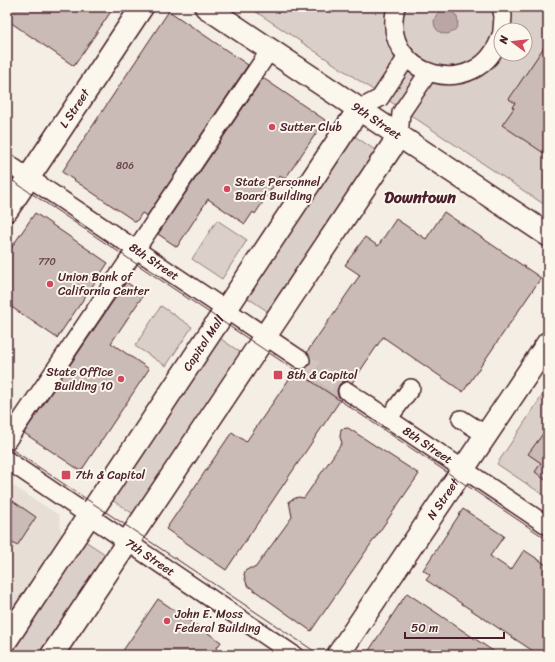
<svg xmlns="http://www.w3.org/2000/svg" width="555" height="662" viewBox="0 0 555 662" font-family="Sriracha,sans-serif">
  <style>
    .built { fill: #e7dfd6 }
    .green { fill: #dbd0c9; stroke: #92787a; fill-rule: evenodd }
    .water { fill: #baa7a5; stroke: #8d7174 }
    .building { fill: #cabbb6; stroke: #4a1f2b }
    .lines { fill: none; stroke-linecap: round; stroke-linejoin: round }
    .minor-tunnel { stroke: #d2c5bf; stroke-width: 17; stroke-dasharray: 17 8; stroke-linecap: butt }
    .minor-casing { stroke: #4a1f2b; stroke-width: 20 }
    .major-casing { stroke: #4a1f2b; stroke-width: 25 }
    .minor { stroke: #fbf7ec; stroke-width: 17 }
    .major { stroke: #fbf7ec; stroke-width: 22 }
    .tram { stroke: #4a1f2b; stroke-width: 1 }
    .poi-dot { fill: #d1495b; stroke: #fbf7ec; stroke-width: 1.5 }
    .labels { text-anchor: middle; stroke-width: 4; stroke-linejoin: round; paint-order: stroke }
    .number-label { font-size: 10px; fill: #6a464e }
    .street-label { font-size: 12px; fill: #4a1f2b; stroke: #fbf7ec }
    .poi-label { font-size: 12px; fill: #4a1f2b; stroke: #fbf7ec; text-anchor: start }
    .district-label { font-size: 16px; font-weight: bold; fill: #4a1f2b; stroke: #fbf7ec }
  </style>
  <rect width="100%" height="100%" fill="#f4eee4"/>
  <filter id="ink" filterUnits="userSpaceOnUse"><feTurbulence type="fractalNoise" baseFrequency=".025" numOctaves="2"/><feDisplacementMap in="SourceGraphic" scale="8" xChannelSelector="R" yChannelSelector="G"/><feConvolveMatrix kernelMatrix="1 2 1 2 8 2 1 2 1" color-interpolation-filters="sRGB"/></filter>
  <g filter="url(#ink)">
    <path class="built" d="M7 482 59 515 62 538 7 620Z"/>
    <path class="green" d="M249 7H548V207ZM501 30H525V54H501Z
      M353 135 378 152 270 313 245 296Z
      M217 220 247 240 222 279 192 259Z
      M161 306 192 327 166 366 135 346Z
      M218 337 243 354 135 515 109 498Z
      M548 387V498L497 464Z
      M82 539 108 556 42 655H7V652Z"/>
    <path class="water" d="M434 22a12 12 0 1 1 24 0a12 12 0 1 1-24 0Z"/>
    <path class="building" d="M7 7H114L74 66 7 20Z
      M169 11 248 65 147 216 142 213 136 222 62 172Z
      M548 41V156L502 125 514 108 512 107 515 103 509 99Z
      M263 78 325 120 285 179 280 176 255 214 253 212 245 224 208 199 177 247 158 234Z
      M444 212 541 278 463 392 383 337 352 383 347 381 342 382 339 385 337 391 338 396 341 399 226 570 166 529 232 432 246 442 296 369 301 370 305 369 309 366 311 360 310 356 307 352 360 275 345 265 365 237 378 246 396 219 426 239Z
      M35 213 108 263 57 338 7 304V254Z
      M126 282 144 294 111 343 149 369 81 471 24 433Z
      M548 427V482L535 472 541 463 528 454Z
      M348 428 419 474 311 631 247 585 244 575 245 571 250 568H255L292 517 289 501 298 497 304 498 342 443 340 437 341 429Z
      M7 497 36 517 17 546 7 539Z
      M463 509 504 536 490 556 511 570 524 550 548 566V655H539L426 580 430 575 423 570Z
      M407 593 499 655H366Z
      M158 599 221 642 212 655H120Z"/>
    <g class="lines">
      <path class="minor-tunnel" d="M301 360 347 391"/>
      <defs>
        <g id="minor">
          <path d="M396 7C378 77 479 105 501 35"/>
          <path d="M501 7 503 16 502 30"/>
          <path d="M359 109 380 98 407 57"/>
          <path d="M399 136 401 113 428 73"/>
          <path id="s1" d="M7 163 301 360"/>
          <path id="s2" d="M347 391 548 526"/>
          <path d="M388 419 411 388"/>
          <path d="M461 419 486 435"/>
          <path d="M7 441 270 50"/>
          <path id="s3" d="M7 460 294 655"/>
        </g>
        <g id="major">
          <path id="s4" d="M206 7 548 235"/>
          <path id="s5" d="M7 210 142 7"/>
          <path id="s6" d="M7 639 359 109"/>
          <path d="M52 655 399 136"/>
          <path id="s7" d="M338 655 548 343"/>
        </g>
      </defs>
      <use href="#minor" class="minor-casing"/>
      <use href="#major" class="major-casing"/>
      <use href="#minor" class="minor"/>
      <use href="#major" class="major"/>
      <path class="tram" d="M7 177 548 540
        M7 446 320 655"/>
    </g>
  </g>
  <g class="poi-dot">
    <circle cx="272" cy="127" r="4"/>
    <circle cx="227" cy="189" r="4"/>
    <circle cx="50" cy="284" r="4"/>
    <rect x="273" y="370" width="10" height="10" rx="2"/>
    <circle cx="121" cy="379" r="4"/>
    <rect x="61" y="470" width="10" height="10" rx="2"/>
    <circle cx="167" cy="621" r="4"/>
  </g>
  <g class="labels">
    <g class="number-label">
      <text x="125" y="169">806</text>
      <text x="47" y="265">770</text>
    </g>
    <g class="street-label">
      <text dy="4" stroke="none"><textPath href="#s5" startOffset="122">L Street</textPath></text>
      <text dy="4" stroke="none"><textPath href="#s4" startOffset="205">9th Street</textPath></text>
      <text dy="4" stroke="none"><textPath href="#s1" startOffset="177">8th Street</textPath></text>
      <text dy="4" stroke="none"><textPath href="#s6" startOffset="355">Capitol Mall</textPath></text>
      <text dy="4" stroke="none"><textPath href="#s2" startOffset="97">8th Street</textPath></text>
      <text dy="4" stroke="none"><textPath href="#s7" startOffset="188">N Street</textPath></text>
      <text dy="4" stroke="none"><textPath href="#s3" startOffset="173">7th Street</textPath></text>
    </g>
    <g class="poi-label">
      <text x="280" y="131">Sutter Club</text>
      <text x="235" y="186">State Personnel<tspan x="235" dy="14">Board Building</tspan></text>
      <text x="58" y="281">Union Bank of<tspan x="58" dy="14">California Center</tspan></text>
      <text x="113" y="376" text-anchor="end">State Office<tspan x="113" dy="14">Building 10</tspan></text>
      <text x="287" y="379">8th &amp; Capitol</text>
      <text x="75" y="479">7th &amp; Capitol</text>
      <text x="175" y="618">John E. Moss<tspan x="175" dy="14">Federal Building</tspan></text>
    </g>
    <g class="district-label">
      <text x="420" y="203">Downtown</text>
    </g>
  </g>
  <rect width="555" height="662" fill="none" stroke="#fbf7ec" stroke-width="24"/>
  <rect x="12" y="12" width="531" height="638" fill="none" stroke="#4a1f2b" stroke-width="1.5" filter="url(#ink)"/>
  <g transform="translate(513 42) rotate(285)"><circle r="19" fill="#fbf7ec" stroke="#b4a19f"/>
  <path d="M0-3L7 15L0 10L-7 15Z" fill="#d1495b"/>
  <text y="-6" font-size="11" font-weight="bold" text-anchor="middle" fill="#4a1f2b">N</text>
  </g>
  <path d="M405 632v6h99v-6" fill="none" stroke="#4a1f2b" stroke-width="2"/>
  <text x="411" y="632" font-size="12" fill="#4a1f2b" stroke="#fbf7ec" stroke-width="3" paint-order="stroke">50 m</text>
</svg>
